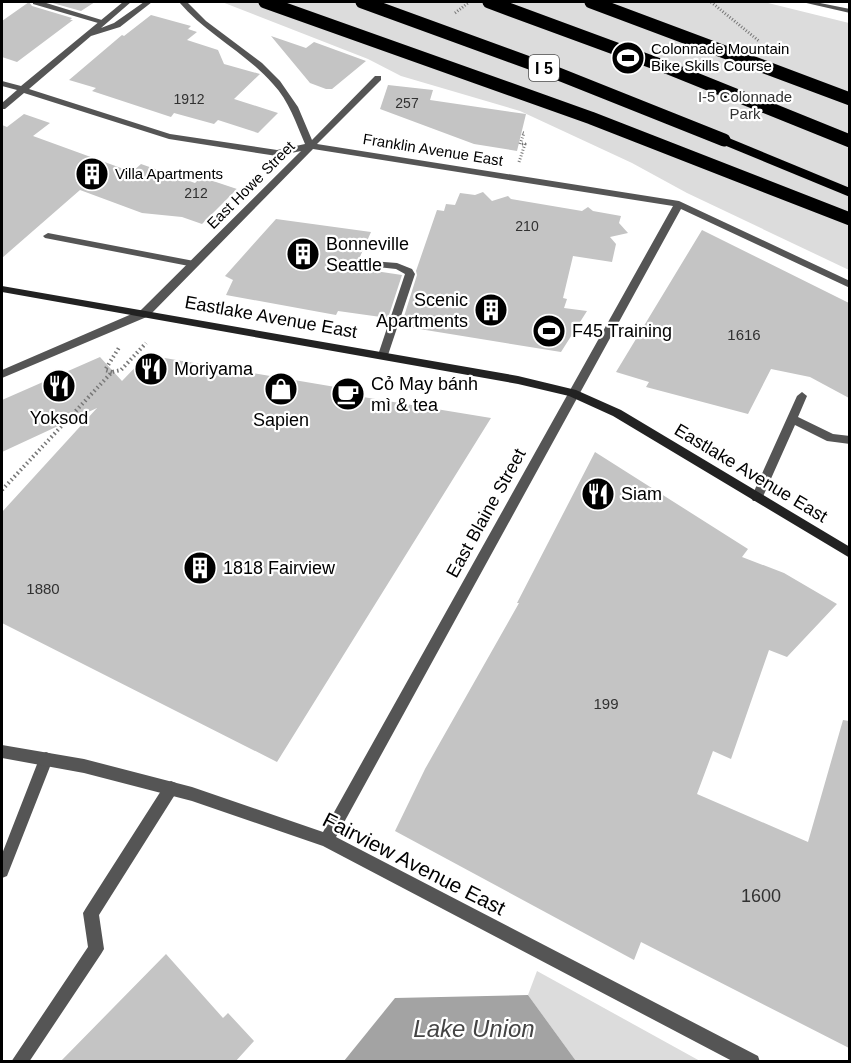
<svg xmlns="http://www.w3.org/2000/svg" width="851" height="1063" viewBox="0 0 851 1063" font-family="Helvetica,sans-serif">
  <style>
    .green { fill: #dcdcdc }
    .water { fill: #a3a3a3 }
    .building { fill: #c4c4c4 }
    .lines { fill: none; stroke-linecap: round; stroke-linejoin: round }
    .motorway-casing { stroke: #dbdbdb; stroke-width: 2 }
    .path-far1 { stroke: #777; stroke-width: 3; stroke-dasharray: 1 2; stroke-linecap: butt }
    .path { stroke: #777; stroke-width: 4; stroke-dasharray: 1.5 3; stroke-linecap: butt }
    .service { fill: #555; fill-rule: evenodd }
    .minor { fill: #555; fill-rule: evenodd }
    .tertiary { fill: #555; fill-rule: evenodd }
    .secondary { fill: #222; fill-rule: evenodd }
    .motorway { fill: #000; fill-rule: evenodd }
    .motorway-bridge-casing { stroke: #dbdbdb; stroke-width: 14; stroke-linecap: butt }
    .motorway-bridge { stroke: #000; stroke-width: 13 }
    .labels { text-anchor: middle; stroke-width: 4.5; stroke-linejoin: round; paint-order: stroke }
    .far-number-label { font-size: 14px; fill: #313131 }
    .far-poi-label { font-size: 15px; fill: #000; stroke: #fff; text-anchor: start }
    .far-park-label { font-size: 15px; fill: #333; stroke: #fff }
    .far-street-label { font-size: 15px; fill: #000; stroke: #fff }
    .number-label { font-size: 15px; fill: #313131 }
    .shield { fill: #fff; stroke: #4c4c4c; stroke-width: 1.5 }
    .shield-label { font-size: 16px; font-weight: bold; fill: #000 }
    .poi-label { font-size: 18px; fill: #000; stroke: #fff; text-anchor: start }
    .street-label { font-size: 18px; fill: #000; stroke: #fff }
    .near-number-label { font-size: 18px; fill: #313131 }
    .near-street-label { font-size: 21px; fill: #000; stroke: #fff }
    .near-water-label { font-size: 24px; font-style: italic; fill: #444; stroke: #fff }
  </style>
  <rect width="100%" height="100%" fill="#fff"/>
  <path class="green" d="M222 2H764L849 23V270L687 193 632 163 520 111 401 76 368 59Z
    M537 971 700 1061H576L528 995Z"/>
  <path class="water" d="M528 995 576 1061H344L395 998Z"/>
  <path class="building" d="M29 2 32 6 72 18 70 20H73L17 62 2 57V21Z
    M49 2H95L81 11Z
    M151 15 191 26 188 29 197 32 187 40 218 50 224 64 260 74 234 99 278 113 258 133 218 120 214 124 174 113 171 117 92 91 96 88 69 80 122 35 124 36Z
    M271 36 306 48 314 42 366 61 332 89H326L310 83Z
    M388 85 433 90 430 100 526 114 517 151 474 144 380 109Z
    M24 114 50 123 33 136 132 172 141 164 195 183 201 177 237 189 202 224 182 217 142 213 80 190 2 258V125L7 127Z
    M483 192 492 201 508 196 511 199 582 211 588 207 593 211 621 216 619 223 628 233 610 237 616 244 612 262 573 256 563 298 567 299 564 308 587 311 561 352 401 326 417 275 416 271 437 210 444 211 446 204 455 205 460 193 475 195Z
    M276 219 371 232 355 268 402 275 388 318 338 311 336 315 226 295 233 280 225 276Z
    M702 230 849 303V398L810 377 771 369 748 414 646 387 649 382 616 372Z
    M147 355 365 392 363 397 491 418 277 762 2 623V512L97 408 2 452V400L100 357 122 381Z
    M595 452 748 549 742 557 784 573 837 604 787 657 769 650 731 759 713 751 697 794 808 842 843 720 849 721V1048L641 942 634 960 395 831 425 769 519 603H517Z
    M166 954 223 1018 228 1013 254 1041 235 1062H60Z"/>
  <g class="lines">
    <defs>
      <path id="motorway" d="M724 136 850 188V197L719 143 717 140Z"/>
    </defs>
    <use href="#motorway" class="motorway-casing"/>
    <path class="path-far1" d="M711 2 759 41
      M455 13 468 3
      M519 162 525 144H520L524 133 521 132"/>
    <path class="path" d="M112 372 105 370 120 346
      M2 490 112 372 121 370 146 343"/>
    <path class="service" d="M33 2H43L105 21 98 23 33 4Z
      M48 233 194 261 199 264 194 267 45 238 43 236Z
      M371 261 397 263 412 269 415 274 388 355 383 359 378 355 405 274 396 269 368 266V262Z
      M802 392 807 396 798 417 833 434 850 436V444L827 441 795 425 761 501H753L751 498 797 396Z
      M46 752 51 754 53 759 7 876 2 878V854L41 754Z
      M171 781 176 783 178 788 176 793 99 915 104 949 101 954 29 1062H11L88 947 83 913 86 908 166 783Z"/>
    <path class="minor" d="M123 2H131L101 28 114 23 144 2H152L120 27 91 36 29 89 170 134 277 150 305 144C296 123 289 101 273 84 245 52 206 34 179 2H187L206 21 262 63 280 81 298 107 312 140 375 76H381V80L317 144 679 201 850 281V288L681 209 336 837 758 1056 760 1062H734L323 846 192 801 84 773 2 758V745L84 759 192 787 323 832 673 206 313 149 149 316 2 378V370L141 310 301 151 277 156 169 139 24 93 5 109H2V103L17 90 2 86V81L21 86Z"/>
    <path class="tertiary" d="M802 2H815L850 9V13Z"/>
    <path class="secondary" d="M2 286 518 376 576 390 621 410 850 547V558L613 416 569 396 518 384 2 292Z"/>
    <use href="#motorway" class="motorway"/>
    <defs>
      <path id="motorway-bridge" d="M265 2 591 118 850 219
        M362 2 546 69 724 140
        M489 2 671 69 850 141
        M591 2 850 99"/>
    </defs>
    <use href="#motorway-bridge" class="motorway-bridge-casing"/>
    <use href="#motorway-bridge" class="motorway-bridge"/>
  </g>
  <defs>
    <symbol id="stadium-disc" viewBox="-11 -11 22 22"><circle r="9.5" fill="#000" stroke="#fff"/><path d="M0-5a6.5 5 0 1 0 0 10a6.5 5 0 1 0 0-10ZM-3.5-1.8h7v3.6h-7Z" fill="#fff"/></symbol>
    <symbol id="building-disc" viewBox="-11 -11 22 22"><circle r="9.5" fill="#000" stroke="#fff"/><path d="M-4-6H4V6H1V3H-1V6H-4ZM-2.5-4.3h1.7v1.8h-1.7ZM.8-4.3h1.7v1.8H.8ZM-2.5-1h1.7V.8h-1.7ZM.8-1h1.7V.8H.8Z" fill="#fff"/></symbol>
    <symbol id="restaurant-disc" viewBox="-11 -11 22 22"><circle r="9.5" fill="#000" stroke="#fff"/><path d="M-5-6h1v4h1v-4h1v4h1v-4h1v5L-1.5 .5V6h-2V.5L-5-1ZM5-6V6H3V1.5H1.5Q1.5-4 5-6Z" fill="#fff"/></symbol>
    <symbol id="shop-disc" viewBox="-11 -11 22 22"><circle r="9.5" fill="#000" stroke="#fff"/><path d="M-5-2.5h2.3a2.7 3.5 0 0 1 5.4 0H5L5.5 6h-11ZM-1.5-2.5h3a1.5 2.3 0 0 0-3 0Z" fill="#fff"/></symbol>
    <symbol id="cafe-disc" viewBox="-11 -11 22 22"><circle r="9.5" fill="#000" stroke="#fff"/><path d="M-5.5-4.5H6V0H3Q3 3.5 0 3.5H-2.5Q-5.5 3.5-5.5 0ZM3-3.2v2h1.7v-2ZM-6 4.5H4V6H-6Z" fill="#fff"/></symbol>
  </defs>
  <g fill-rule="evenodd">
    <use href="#stadium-disc" x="609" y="39" width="38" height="38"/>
    <use href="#building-disc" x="73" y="155" width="38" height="38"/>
    <use href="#building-disc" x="284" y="235" width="38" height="38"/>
    <use href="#building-disc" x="472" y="291" width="38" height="38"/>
    <use href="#stadium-disc" x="530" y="312" width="38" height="38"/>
    <use href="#restaurant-disc" x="132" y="350" width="38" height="38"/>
    <use href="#restaurant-disc" x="40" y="367" width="38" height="38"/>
    <use href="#shop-disc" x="262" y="370" width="38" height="38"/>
    <use href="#cafe-disc" x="329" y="375" width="38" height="38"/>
    <use href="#restaurant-disc" x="579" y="475" width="38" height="38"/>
    <use href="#building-disc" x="181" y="549" width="38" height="38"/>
  </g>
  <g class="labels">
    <g class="far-number-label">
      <text x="189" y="104">1912</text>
      <text x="407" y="108">257</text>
      <text x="196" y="198">212</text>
      <text x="527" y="231">210</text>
    </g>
    <g class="far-poi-label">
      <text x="651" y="54">Colonnade Mountain<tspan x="651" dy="17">Bike Skills Course</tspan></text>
      <text x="115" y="179">Villa Apartments</text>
    </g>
    <g class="far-park-label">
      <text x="745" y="102">I-5 Colonnade<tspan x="745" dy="17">Park</tspan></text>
    </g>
    <g class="far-street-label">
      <text transform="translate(433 150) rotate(9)" y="5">Franklin Avenue East</text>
      <text transform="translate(251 185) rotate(-45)" y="5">East Howe Street</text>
    </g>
    <g class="number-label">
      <text x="744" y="340">1616</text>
      <text x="43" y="594">1880</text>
      <text x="606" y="709">199</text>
    </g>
    <rect class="shield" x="529" y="55" width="30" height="26" rx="4.5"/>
    <g class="shield-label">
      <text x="544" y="74">I 5</text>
    </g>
    <g class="poi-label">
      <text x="326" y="250">Bonneville<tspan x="326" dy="21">Seattle</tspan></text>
      <text x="468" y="306" text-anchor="end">Scenic<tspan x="468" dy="21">Apartments</tspan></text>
      <text x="572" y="337">F45 Training</text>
      <text x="174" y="375">Moriyama</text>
      <text x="371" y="390">Cỏ May bánh<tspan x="371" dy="21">mì &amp; tea</tspan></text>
      <text x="59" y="424" text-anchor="middle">Yoksod</text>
      <text x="281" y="426" text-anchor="middle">Sapien</text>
      <text x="621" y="500">Siam</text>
      <text x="223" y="574">1818 Fairview</text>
    </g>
    <g class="street-label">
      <text transform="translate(271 317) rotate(10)" y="6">Eastlake Avenue East</text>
      <text transform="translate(751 473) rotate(31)" y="6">Eastlake Avenue East</text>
      <text transform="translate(486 513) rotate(-61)" y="6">East Blaine Street</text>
    </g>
    <g class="near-number-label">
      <text x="761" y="902">1600</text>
    </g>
    <g class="near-street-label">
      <text transform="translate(414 864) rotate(27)" y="7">Fairview Avenue East</text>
    </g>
    <g class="near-water-label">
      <text x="474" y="1037">Lake Union</text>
    </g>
  </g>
  <rect width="851" height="1063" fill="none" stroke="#000000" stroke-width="6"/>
</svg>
